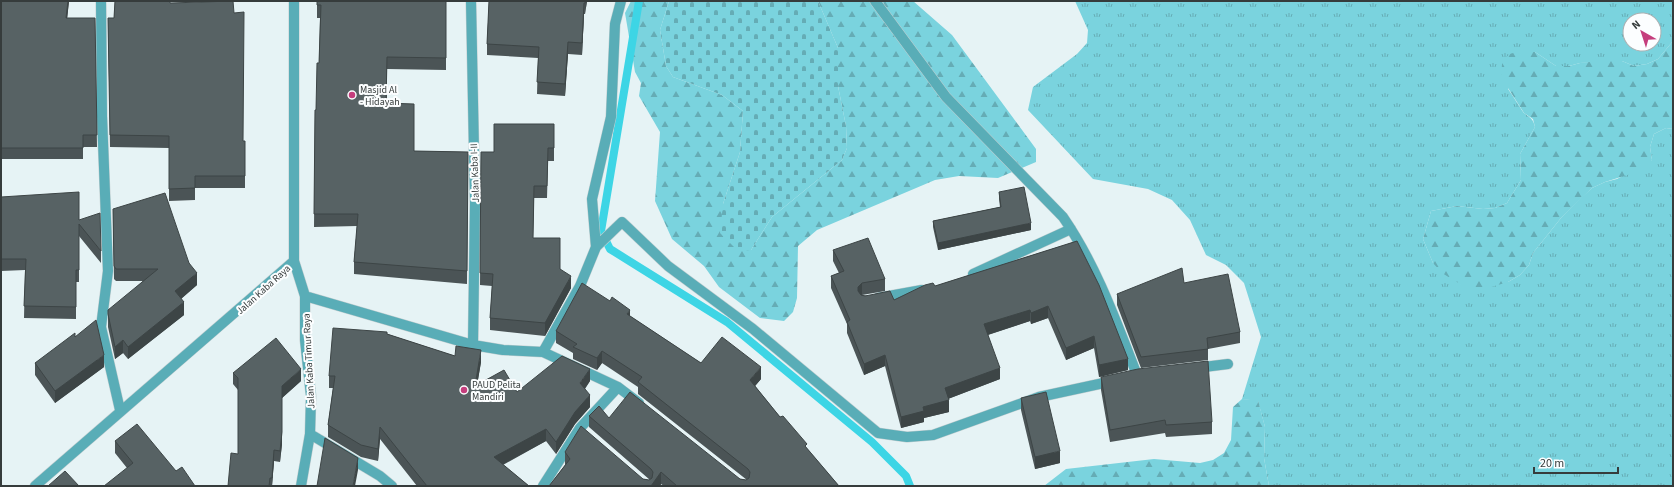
<svg xmlns="http://www.w3.org/2000/svg" width="1674" height="487" viewBox="0 0 1674 487" font-family="'Source Sans 3',sans-serif">
  <style>
    .grass { fill: url(#grass-tufts); fill-rule: evenodd }
    .forest { fill: url(#forest-firs) }
    .cemetery { fill: url(#cemetery-stones) }
    .lines { fill: none; stroke-linecap: round; stroke-linejoin: round }
    .stream { stroke: #3dd5e5; stroke-width: 8 }
    .minor-casing { stroke: #c3ced0; stroke-width: 11 }
    .minor { stroke: #59adb7; stroke-width: 10 }
    .wall { fill: #4b5456 }
    .shaded-wall { fill: #3d4546 }
    .building { fill: #576264; stroke: #3d4546 }
    .poi-dot { fill: #c53e7d; stroke: #fcfeff; stroke-width: 1.5 }
    .labels { text-anchor: middle; stroke-width: 4; stroke-linejoin: round; paint-order: stroke }
    .poi-label { font-size: 10px; fill: #363c3c; stroke: #fcfeff; text-anchor: start }
    .street-label { font-size: 10px; fill: #363c3c; stroke: #fcfeff }
  </style>
  <defs>
    <pattern id="grass-tufts" width="24" height="20" patternUnits="userSpaceOnUse"><rect width="24" height="20" fill="#7ad3de"/><path d="M3 7l-1-3M5 7V3M7 7l1-3M15 17l-1-3M17 17v-4M19 17l1-3" fill="none" stroke="#65acb5"/></pattern>
    <pattern id="forest-firs" width="22" height="20" patternUnits="userSpaceOnUse"><rect width="22" height="20" fill="#7ad3de"/><path d="M5 1l3.5 6h-7zM16 11l3.5 6h-7z" fill="#65acb5"/></pattern>
    <pattern id="cemetery-stones" width="16" height="16" patternUnits="userSpaceOnUse"><rect width="16" height="16" fill="#7ad3de"/><path d="M2 7V4a2 2 0 0 1 4 0v3zM10 15v-3a2 2 0 0 1 4 0v3z" fill="#65acb5"/></pattern>
  </defs>
  <rect width="100%" height="100%" fill="#e6f3f5"/>
  <path class="grass" d="M1075 1H1673V41L1658 59 1647 64 1634 66 1622 61 1580 63 1569 66H1556L1535 52 1508 89C1512 94 1522 111 1524 113 1530 118 1533 118 1535 127L1520 154 1521 180 1507 203 1495 208 1483 209 1457 206 1431 211 1423 239 1433 263 1508 282 1520 275 1529 265 1533 253 1561 218 1582 197 1592 188 1605 182 1617 179 1652 160 1650 147 1654 134 1666 128 1673 129V486H1269L1264 458 1265 427 1258 401 1242 399 1261 337 1244 283 1226 265 1206 255 1190 220 1172 200 1148 189 1093 179 1028 110 1033 87 1077 54 1087 43 1088 30ZM1630 20H1654V44H1630Z"/>
  <path class="forest" d="M631 1H669L660 30 666 66 673 77 722 95 743 111 740 152 723 204 751 250 772 217 842 160 847 148 846 126 838 86V48L818 1H913L952 35 1036 149V162L998 178 959 176 935 180 817 230 798 246 797 298 793 312 784 321 760 318 719 287 704 266 672 239 655 201 660 132 639 96 641 83 635 72 625 13Z
    M1673 41V129L1666 128 1654 134 1650 147 1652 160 1643 170 1605 182 1592 188 1561 218 1533 253 1529 265 1520 275 1508 282 1481 290 1468 288 1455 281 1442 273 1433 263 1423 239 1431 211 1457 206 1483 209 1495 208 1507 203 1521 180 1520 154 1535 127 1533 119 1524 113 1501 77 1502 64 1509 54 1522 51 1535 52 1556 66H1569L1580 63 1608 60 1622 61 1634 66 1647 64 1658 59Z
    M1242 399 1258 400 1265 427 1264 458 1269 486H1044L1066 469 1154 459 1200 463 1213 460 1224 453 1231 440 1233 407Z"/>
  <path class="cemetery" d="M669 1H818L838 48V86L846 126 847 148 842 160 772 217 751 250 738 251 720 233 723 204 740 152 743 111 722 95 673 77 666 66 660 30Z"/>
  <g class="lines">
    <path class="stream" d="M639 1 601 231 610 249 727 322 872 442 906 476 910 486"/>
    <defs>
      <path id="minor" d="M101 1 102 116 108 271 101 327 120 410
        M471 1 475 203 473 345
        M875 1 946 97 1063 217C1096 265 1116 321 1137 375
        M596 247 622 222 668 266 753 329 878 433 907 437 933 435 1039 397 1113 381
        M294 261 305 296V340L311 396 310 434 301 486
        M973 274 1071 229
        M305 296 473 345 503 350 543 352 618 387 639 403
        M878 298 922 290
        M543 352 580 286 596 247 592 199 611 117 615 24 621 1
        M1196 368 1228 364
        M310 434 380 476 392 486
        M35 486 294 261V1
        M543 486 580 428 618 387"/>
    </defs>
    <use href="#minor" class="minor-casing"/>
    <use href="#minor" class="minor"/>
  </g>
  <path class="wall" d="M1 1H69L67 18H95L97 147H83V159H1Z
    M115 1H170V3L234 13 243 141H245V188H195V200L169 201V148L110 147 108 18H114Z
    M317 1 446 14V70L387 69V103L414 151 468 152 467 284 354 274V262L357 226 314 227 315 110H316L319 63 320 18H317Z
    M489 1H587L585 14H584L582 55 568 54 565 96 537 94 538 58 487 55V44Z
    M554 124V161H548L547 198H534L533 238 560 269 571 288 545 336 490 330V318L492 286 480 285 481 152H494Z
    M999 192 1031 230 938 250 933 227V221L1000 207 999 199Z
    M1 197 79 220 101 251V263L79 236V282H76V319L24 318 25 270 1 271Z
    M113 209 189 263 197 285 181 299 184 315 128 359 123 353 115 359 108 327V314L143 281H116L114 279Z
    M1077 241 1128 370 1099 377 1094 348 1066 360 1048 318 1031 324 1030 321 988 335 1000 379 948 399 949 412 924 418V422L901 428 885 366 864 375 847 333V324L831 288V276L839 273 833 261V250L885 279V291L862 295 894 300 935 286Z
    M1184 283 1240 332V343L1208 349V360L1141 368 1117 305V294Z
    M630 316 701 363 761 379 755 386 780 417 839 486H664L661 484 660 486H549L565 465V452L643 479 649 480H650L589 427V416L609 418 740 479 747 480 638 394V387L602 363 597 370 573 359V353L556 343V331Z
    M387 334 455 356 481 362 477 385 517 392 590 381 585 389 590 407 575 424 556 454 546 441 503 465 529 486H417L380 439 378 461 361 457 328 437V425L333 388H329V376Z
    M75 337 104 367 55 403 35 375V363Z
    M233 373 301 381 282 398V444L280 462 274 461 272 486H228L238 454V390L233 384Z
    M1101 377 1212 422V434L1166 437 1165 433 1110 442 1101 390Z
    M1021 398 1060 463 1035 469 1021 410Z
    M115 441 176 471 127 468 115 453Z"/>
  <path class="shaded-wall" d="M68 1H69L66 30V18Z
    M586 1H587L585 14Z
    M584 3V14L582 55V43Z
    M568 42V54L565 96V84Z
    M1031 223V230L938 250V243Z
    M197 273V285L175 304V291Z
    M571 276V288L545 336V323Z
    M862 283V295L858 298V303V287Z
    M184 302V315L128 359V347Z
    M1048 306V318L1031 324V313Z
    M630 310V321L627 314Z
    M1030 310V321L984 336V324Z
    M1094 336V348L1066 360V348Z
    M123 340V353L115 359V347Z
    M481 350V362L475 398V386Z
    M602 351V363L597 370V358Z
    M104 355V367L55 403V391Z
    M885 355V366L864 375V364Z
    M1128 359V370L1099 377V365Z
    M761 367V379L750 392V380Z
    M1000 368V379L945 400V388Z
    M301 369V381L282 398V444L280 462 282 386Z
    M590 369V381L580 395V383Z
    M590 395V407L575 424 556 454V442L575 412Z
    M949 400V412L924 418V422L901 428V417L923 407Z
    M380 427V439L378 461V449Z
    M546 429V441L494 469V457Z
    M274 450V461L272 486V478Z
    M1060 451V463L1035 469V457Z
    M358 458V470L355 486H353Z
    M661 472V484L660 486H651Z"/>
  <path class="building" d="M1 1H68L66 18H95L97 135H83V148H1Z
    M115 1H170V3L233 1 234 13 244 12 243 141H245V176H195V188L169 189V136L110 135 108 18H114Z
    M317 1H446V58L387 57 386 103 414 104V151L468 152 467 271 354 262 358 214H314L315 110H316L317 63H319L321 5H317Z
    M489 1H586L585 3H584L582 43 568 42 565 84 537 82 539 47 487 44Z
    M494 124H554V148H548L547 186H534L533 238H560V269L571 276 545 323 490 318 493 274 480 273 481 152H494Z
    M1024 187 1031 223 938 243 933 221 1001 207 999 192Z
    M79 192V220L100 213 101 251 79 224V270H76V307L24 306 26 259H1V197Z
    M165 193 189 263 197 273 175 291 184 302 128 347 123 340 115 347 108 314V310L158 269H116L114 266 113 209Z
    M868 238 885 279 862 283 858 287V291L861 295 865 296 890 291 894 300 925 285 933 283 935 286 1077 241 1099 285 1128 359 1099 365 1094 336 1066 348 1048 306 1031 313 1030 310 984 324 1000 368 945 388 949 400 923 407 924 411 901 417 885 355 864 364 847 322 850 320 831 276 844 271 833 250Z
    M1182 268 1184 283 1228 274 1240 332 1207 338 1208 349 1141 357 1117 294Z
    M582 283 610 301 612 297 630 310 627 314 701 363 722 337 761 367 750 380 780 417 783 416 807 444 805 446 839 486H677L661 472 651 486H549L570 459 565 452 581 426 643 479 649 480 652 478 653 472 651 469 589 416 599 406 609 418 630 392 740 479 746 480 749 478 750 472 748 469 638 382 642 377 602 351 597 358 573 347 577 344 556 331Z
    M96 320 104 355 55 391 35 363 75 333V337Z
    M333 328 387 332V334L455 356 456 346 481 350 475 386 504 370 517 392 562 356 590 369 580 383 590 395 575 412 556 442 546 429 494 457 529 486H427L380 427 378 449 361 445 328 425 335 376H329Z
    M276 338 301 369 282 386V432L280 451 274 450 272 478H270L269 486H228L231 453 238 454V378L233 373Z
    M1208 361 1212 422 1166 425 1165 420 1110 430 1101 377 1138 369Z
    M1046 392 1060 451 1035 457 1021 398Z
    M137 424 176 471 182 467 195 486H104L133 463 115 441Z
    M325 438 358 458 353 486H317Z
    M65 471 79 486H48Z"/>
  <g class="poi-dot">
    <circle cx="352" cy="95" r="4"/>
    <circle cx="464" cy="390" r="4"/>
  </g>
  <g class="labels">
    <g class="poi-label">
      <text x="360" y="93">Masjid Al<tspan x="360" dy="12">- Hidayah</tspan></text>
      <text x="472" y="388">PAUD Pelita<tspan x="472" dy="12">Mandiri</tspan></text>
    </g>
    <g class="street-label">
      <text transform="translate(474 173) rotate(-92)" y="4">Jalan Kaba I-II</text>
      <text transform="translate(263 289) rotate(-42)" y="4">Jalan Kaba Raya</text>
      <text transform="translate(308 361) rotate(-93)" y="4">Jalan Kaba Timur Raya</text>
    </g>
  </g>
  <rect width="1674" height="487" fill="none" stroke="#363c3c" stroke-width="4"/>
  <g transform="translate(1642 32) rotate(321)"><circle r="19" fill="#fcfeff" stroke="#adb0b1"/>
  <path d="M0-3L7 15L0 10L-7 15Z" fill="#c53e7d"/>
  <text y="-6" font-size="11" font-weight="bold" text-anchor="middle" fill="#363c3c">N</text>
  </g>
  <path d="M1534 467v6h84v-6" fill="none" stroke="#363c3c" stroke-width="2"/>
  <text x="1540" y="467" font-size="12" fill="#363c3c" stroke="#fcfeff" stroke-width="3" paint-order="stroke">20 m</text>
</svg>
